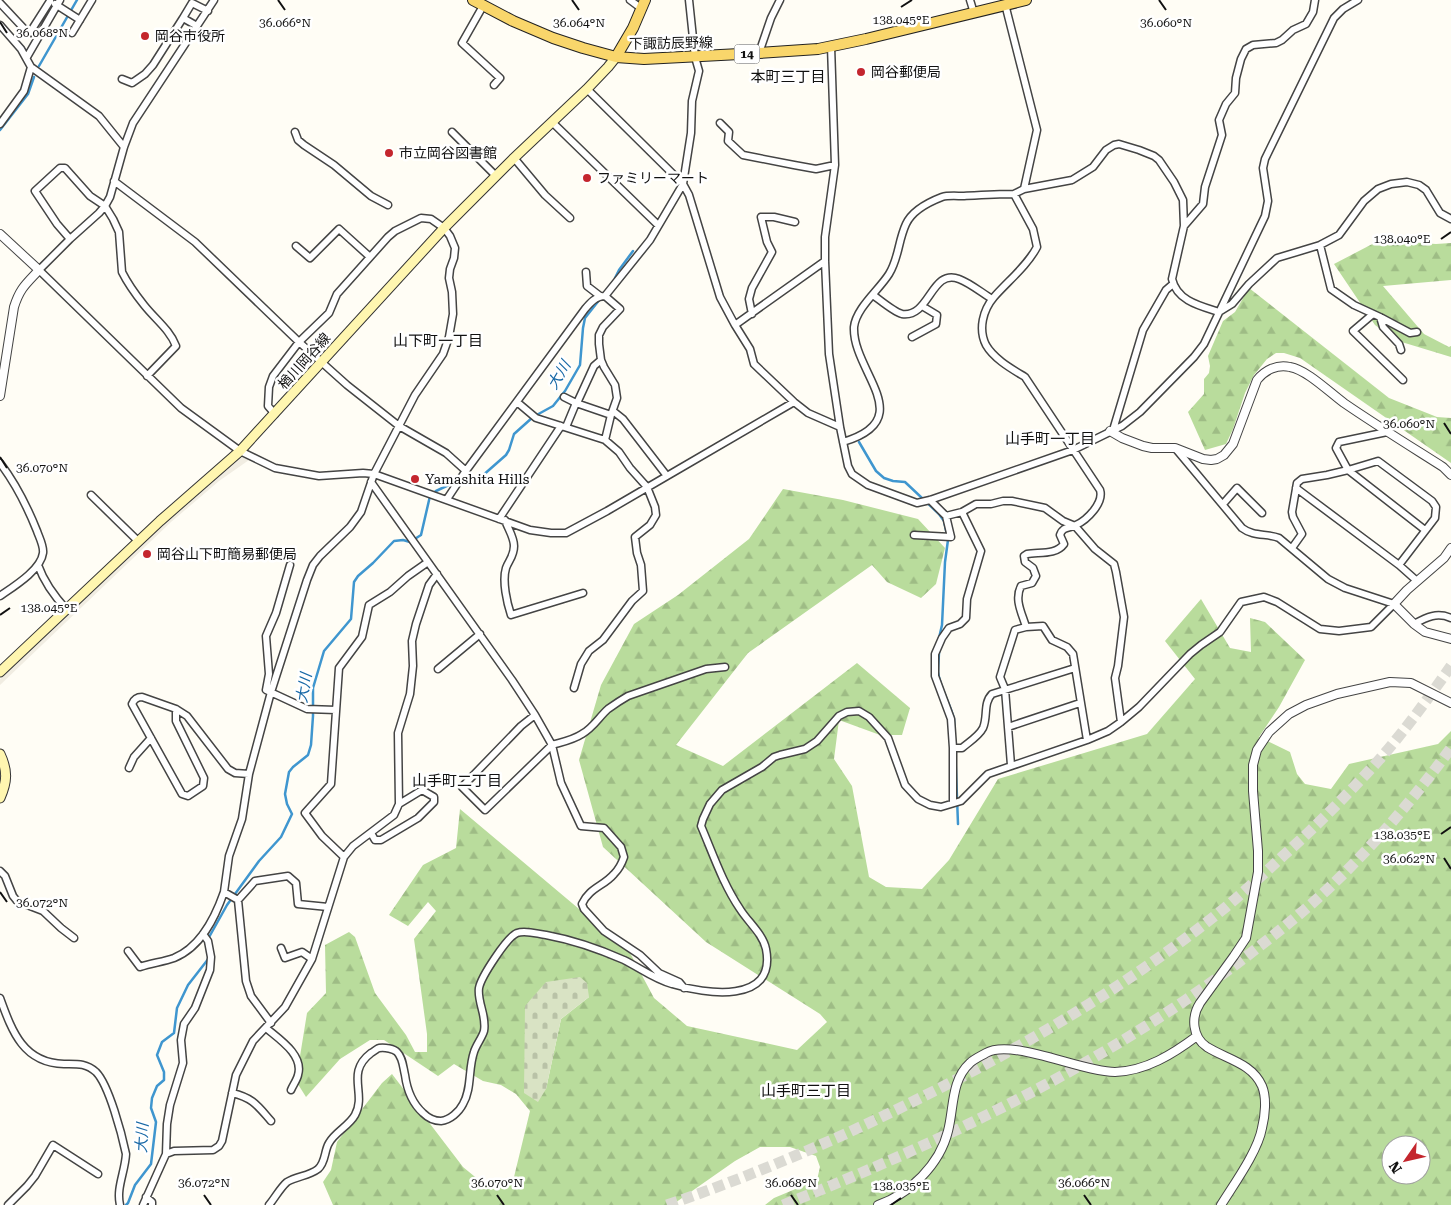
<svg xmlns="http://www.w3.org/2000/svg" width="1451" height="1205" viewBox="0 0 1451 1205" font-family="'Roboto Serif','Noto Sans JP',serif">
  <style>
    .forest { fill: url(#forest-firs); fill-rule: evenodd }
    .cemetery { fill: url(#cemetery-stones) }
    .plaza { fill: #f1ede2 }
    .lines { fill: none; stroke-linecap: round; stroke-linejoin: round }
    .stream { stroke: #3f96cf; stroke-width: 2.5 }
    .motorway-tunnel { stroke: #dbdad3; stroke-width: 11; stroke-dasharray: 11 5.5; stroke-linecap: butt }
    .minor-casing { stroke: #444; stroke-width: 9 }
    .tertiary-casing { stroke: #444; stroke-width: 10 }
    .secondary-casing { stroke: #333; stroke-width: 11 }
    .primary-casing { stroke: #222; stroke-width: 12 }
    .minor { stroke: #fff; stroke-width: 6 }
    .tertiary { stroke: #fff; stroke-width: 8 }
    .secondary { stroke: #fff6b0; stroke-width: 9 }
    .primary { stroke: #f9d66b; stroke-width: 10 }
    .ticks { fill: none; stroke: #111; stroke-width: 2 }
    .poi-dot { fill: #c4262e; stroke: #fff; stroke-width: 2 }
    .labels { text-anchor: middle; stroke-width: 5; stroke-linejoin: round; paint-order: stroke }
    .shield { fill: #fff; stroke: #585858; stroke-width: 1 }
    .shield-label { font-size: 12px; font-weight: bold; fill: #111 }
    .poi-label { font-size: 14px; fill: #111; stroke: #fff; text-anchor: start }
    .street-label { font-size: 14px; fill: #111; stroke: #fff }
    .neighbourhood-label { font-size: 15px; fill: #111; stroke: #fff }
    .water-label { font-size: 15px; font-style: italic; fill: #1768a6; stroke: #fff }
    .ticks-label { font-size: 12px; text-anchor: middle; fill: #111; stroke: #fff; stroke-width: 5; stroke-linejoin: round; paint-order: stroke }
  </style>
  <defs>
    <pattern id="forest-firs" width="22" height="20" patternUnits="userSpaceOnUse" patternTransform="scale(1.25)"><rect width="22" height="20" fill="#b9dc9c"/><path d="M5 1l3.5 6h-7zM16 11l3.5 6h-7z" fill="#9ebc85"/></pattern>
    <pattern id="cemetery-stones" width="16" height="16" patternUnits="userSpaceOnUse" patternTransform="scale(1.25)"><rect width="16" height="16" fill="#d9e3c4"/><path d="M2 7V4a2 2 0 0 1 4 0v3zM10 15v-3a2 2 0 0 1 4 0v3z" fill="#b9c2a7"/></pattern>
  </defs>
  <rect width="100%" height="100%" fill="#fffdf5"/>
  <path class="forest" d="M1380 240 1436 244 1451 243V280L1383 286 1424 334 1449 347 1451 346V357L1395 340 1375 325 1334 264Z
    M1249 288 1389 398 1437 417 1451 418V463L1300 358 1284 353H1276L1267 359 1254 375 1245 393 1233 429 1226 444 1205 450 1188 412 1204 394V379L1209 373 1210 366 1208 356 1223 321 1235 312Z
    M783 489 843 500 918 519 945 548 936 584 921 598 887 582 872 565 748 653 676 745 723 766 857 663 910 708 902 735H880L839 720 834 759 852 786 869 877 886 887 922 889 949 860 998 779 1147 734 1195 679 1165 641 1201 599 1230 648 1251 652 1250 618 1265 622 1305 660 1279 707 1259 737 1290 752 1297 774 1305 784 1331 789 1349 764 1438 744 1451 731V1205H765L774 1198 817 1180 820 1167 816 1156 790 1147H760L735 1161 672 1205H333L323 1182 331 1170 337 1142 382 1083 392 1074 463 1167 491 1190 514 1177 530 1111 516 1094 501 1085 483 1081 454 1064 438 1076 384 1040H370L340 1059 306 1097 296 1081 307 1013 326 993 325 945 349 932 355 937 375 993 406 1035 415 1052H427V1034L414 939 436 911 428 902 408 926 389 915 423 865 456 848 460 809 629 951 654 998 687 1026 797 1050 827 1022 820 1014 706 942 603 847 579 760 601 685 634 624 678 595 749 539ZM546 982 589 997 561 1019 546 1089ZM1391 1145H1421V1175H1391Z"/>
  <path class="cemetery" d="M580 977 587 983 589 997 561 1019 546 1089 538 1102 524 1093 525 1006 546 982Z"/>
  <path class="plaza" d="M242 457 249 460 219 481 171 522 0 685V679L168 519 219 475Z"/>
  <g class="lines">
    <path class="stream" d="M39 66 77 0
      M0 130 28 94 34 77
      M615 278 619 270 633 251
      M859 442 876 471 884 478 893 481 905 482 939 514 944 521 948 540 945 562 942 625 939 638
      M461 481 466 479 473 480 481 477 506 455 509 450 514 434 533 417 553 406 565 391 580 365 583 328 585 318 600 299
      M939 651C939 658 938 665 938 672 940 688 950 703 954 719L958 824
      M208 939 227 905 259 861 281 837 292 814 287 804 285 794 289 772 293 767 308 755 311 745 313 716V688L324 651 351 619 354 582 358 576 373 563 394 541 403 540 410 542 421 535 430 496 436 491 455 482
      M126 1205 128 1203 135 1185 151 1164 156 1122 151 1108 152 1098 157 1086 164 1080V1072L157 1055 162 1042 174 1033 177 1008 188 985 209 958"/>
    <path class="motorway-tunnel" d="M667 1205C754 1175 839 1139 922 1097 1029 1044 1133 982 1226 907 1246 890 1265 873 1284 855 1313 829 1341 801 1367 773 1398 740 1425 703 1451 666
      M783 1205C945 1141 1104 1064 1243 959 1274 935 1304 912 1332 885 1376 843 1415 797 1451 748"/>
    <defs>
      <path id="minor" d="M214 0 133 123 124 147 110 197 105 206 99 213 70 239 39 270 181 408 240 451 275 468 319 476 363 473 374 474 530 530 551 533H566L607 511 667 476
        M630 0 642 9
        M970 0 974 13
        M0 3 29 34 50 1
        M55 4 80 20
        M1005 4 1037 130 1024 189
        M483 6 462 43 500 78 494 85
        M0 25 21 49 31 67 99 116 124 147
        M197 26 183 18 192 3 208 11
        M72 33 92 0
        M831 46 835 165 825 237V261L829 354 840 427 848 466 852 474 868 485 917 503 930 500 1073 450 1122 426 1140 412 1194 357 1204 344 1265 216 1268 201 1263 168 1265 159 1334 18 1343 9 1358 0
        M759 53 771 18 780 0
        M27 57 60 0
        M122 79 132 83 145 74 153 65 183 18
        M587 89 683 184 689 195 720 297 735 325 750 349 754 364 794 402 808 413 840 427
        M552 122 658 225
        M720 123 729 132 728 141 743 155 794 165 816 169 835 165
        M0 124 24 91 31 67
        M295 132 298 140 304 145 334 165 371 196 388 205
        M452 132 496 176
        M514 158 545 195 570 218
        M114 181 195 242 299 342 347 385 399 426 446 453 466 471
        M1014 194 1033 229 1037 247C1027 266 1008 281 994 297 983 310 978 329 986 345 994 359 1012 369 1025 377L1100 490C1104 503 1087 520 1076 525 1069 529 1063 526 1060 535L1064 544C1056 555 1040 552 1027 554L1024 556 1025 562 1033 568 1036 576 1032 583 1021 586C1014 600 1022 613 1026 627
        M1184 226 1203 204 1205 187 1222 135 1219 120 1226 104 1235 93 1236 78 1241 59 1246 49 1253 45 1276 43 1282 40 1293 30 1306 24 1313 12 1315 0
        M70 239 57 224 35 191 60 168H65L90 196 105 206 113 219 119 232 122 272C128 284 136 295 144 305 155 319 170 330 176 346L147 376
        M1320 245 1331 289 1354 305 1380 317 1410 333 1417 332
        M296 246 310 258 339 229 370 257
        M586 272 587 286 600 296
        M873 295C880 300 894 312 902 314 930 318 931 268 959 279 970 283 982 293 992 299
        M605 296 620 309 603 327 599 335V344L601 360 604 367 615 385 617 398 611 415 605 440
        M752 314 749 299 752 288 772 252 767 242 761 217H774L795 222
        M1373 314 1353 331 1403 380
        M1380 317 1383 327 1399 344 1401 350
        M735 325 825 261
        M912 337 936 324 937 315 922 306
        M564 397 576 403 611 415
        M517 402 536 418 605 440 619 452 630 468 647 487 655 507 656 515 650 525 635 537 637 553 641 565 643 591 632 601 603 640 589 651 581 664 574 688
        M577 403 594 366 601 360
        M613 411 623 419 667 476 794 402
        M566 427 576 403
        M1113 430 1143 330 1166 290 1173 284
        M843 442C920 419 852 372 854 327 856 308 879 290 889 274 899 258 898 241 906 224 912 211 929 202 942 197 948 195 957 196 964 196 981 195 997 194 1014 194L1024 189 1072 180 1093 167 1106 150 1114 145 1119 144 1139 150 1154 156 1159 160 1174 182 1183 200 1184 226 1172 279C1177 301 1200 306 1219 312L1232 304 1249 284 1277 258 1320 245 1339 235 1364 201 1378 189 1391 184 1407 182 1419 185 1426 190 1440 213 1451 219
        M0 463C16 484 27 506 37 531 39 537 44 546 43 553 41 570 13 587 0 596
        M1348 470 1378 461 1432 501 1436 507 1435 518 1399 565
        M1348 470 1425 530
        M371 482 512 680 535 715 552 745C562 742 573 740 582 734 593 728 599 717 608 709 615 704 621 700 628 696L706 669 725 667
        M1296 488 1399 565 1417 581
        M91 495 138 541
        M447 499 465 472 585 309C590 303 596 296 605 296L650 240 683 184 691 133 692 101 699 71 695 57 689 0
        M930 500 946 516 962 512 976 504H991L1003 501H1012L1045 508 1063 521 1075 526 1095 549 1114 564 1116 572 1124 617 1118 666 1115 678 1121 722
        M1223 504 1237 488 1262 513
        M499 519 561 426
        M505 520C508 529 514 537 514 546 514 556 509 560 506 568 502 581 507 603 511 615L583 593
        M914 535 951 537 946 516
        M1292 548 1302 534 1293 517 1292 512 1297 483 1302 479 1327 475 1348 470 1336 448 1339 442 1387 432
        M38 565C44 582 55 597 67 610
        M290 565 276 613 266 636 269 674 266 690 307 709 336 710
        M1414 624C1427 617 1437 612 1451 618
        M438 669 480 634
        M176 709V721L204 778 203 786 188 796 182 794 132 704C134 699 137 697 142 697L176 709 187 716 228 769 235 773 249 774
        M535 715 521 726 462 787 485 810 552 745 561 783 581 826 604 828 621 847 624 857C622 863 619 869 614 874 604 886 589 888 582 904L584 909 604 931 640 955 659 973 679 982 684 988
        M1008 727 1080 703
        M953 748H962C969 742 979 736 983 728 988 717 983 703 992 694L1075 668
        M1011 765 1005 689 1000 677 1015 630 1026 627 1043 626 1052 640 1067 647 1073 654 1087 740
        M129 768 134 757 151 738
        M953 803V748L951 719 935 676V654L942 638 949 628 960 624 966 618 967 599 981 551 962 512
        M371 833 375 840H381L418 818 434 802V797L422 790 399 804
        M344 857 322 836 305 813 331 784 339 668 362 637 369 605 390 592 408 576 428 562
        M0 871 5 876 13 896 17 901 43 911 61 928 74 938
        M224 892 229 856 242 819 249 774 271 692 307 580 313 565 320 556 350 527 361 512 374 474 415 395 443 354 449 337 453 314 452 292 449 278 450 269 454 258 455 248 450 236 444 228 431 219 421 218 395 231 388 237 337 294 329 313 299 342 273 376 269 387 268 406 275 414
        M238 900 246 981 251 996 271 1023
        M281 948 285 958 302 952 312 959
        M128 951 140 967C151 963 163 962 174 958 201 947 215 918 224 892L238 900 255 881 288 876 296 883 298 904 328 907
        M0 998C12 1031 23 1063 64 1064 77 1064 86 1063 96 1072 109 1085 122 1135 126 1154 125 1172 116 1188 120 1205
        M266 1028C279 1039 304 1055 298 1075 297 1080 293 1085 291 1090
        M232 1093C253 1098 257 1105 271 1121
        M166 1154 174 1151 213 1150 219 1146 222 1141 236 1075 253 1041 285 1007 312 959 344 857 353 846 394 815 399 804 398 733 410 694 413 666 412 641 416 624 429 585 437 574
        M146 1197 152 1202V1205
        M8 1205 27 1186 35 1176 53 1145 98 1174
        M143 1205 166 1154 167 1124 170 1105 183 1063 181 1040 184 1024 195 1008 210 970 211 957 208 941 203 934
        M269 1205C275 1198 280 1188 287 1182 297 1176 309 1176 318 1169 326 1162 324 1151 329 1143 335 1132 349 1126 355 1115 367 1093 345 1073 371 1053 373 1052 378 1048 379 1048 385 1047 394 1049 397 1052 403 1058 403 1067 405 1075 407 1090 412 1103 423 1113 428 1118 434 1121 441 1121 450 1120 459 1112 463 1104 472 1089 468 1069 474 1052 476 1045 482 1038 484 1031 487 1016 477 1002 479 988 481 977 507 937 517 933 526 930 537 934 546 935 573 940 599 949 624 960 640 968 654 979 672 984 705 994 777 1005 766 949 763 934 748 922 740 909 723 884 713 854 701 826L703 819 710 804 722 790 762 767 774 757 780 755 805 749 817 741 839 716 847 712 859 711 869 717 888 738 905 785 918 799 930 805 941 807 961 801 988 774 1087 740 1108 731 1121 722 1139 707 1190 654 1201 645 1220 632 1241 602 1264 597 1277 602 1320 629 1339 631 1371 627 1394 604 1345 588 1328 579 1279 538C1266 533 1254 537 1242 528L1176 449"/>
      <path id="tertiary" d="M0 234 39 270C26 284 20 288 14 307L0 396
        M1110 431 1122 438 1143 446 1152 448H1175L1203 459 1211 460 1217 459 1224 455 1233 444 1257 380C1265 370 1277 364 1290 367 1307 370 1329 392 1344 403 1376 425 1410 446 1443 467L1451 475
        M1451 548 1444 558 1407 590 1394 604 1414 624 1425 632 1451 639
        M878 1205C910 1194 940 1164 948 1131 954 1108 951 1080 970 1063 974 1059 981 1056 986 1053 1012 1038 1081 1072 1115 1072 1146 1071 1173 1054 1197 1036
        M1221 1205C1234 1184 1258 1151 1262 1128 1265 1116 1267 1098 1262 1086 1252 1063 1226 1059 1207 1047 1192 1037 1191 1017 1200 1003L1234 956 1246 938 1258 872V851L1253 791V765L1257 750 1269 732 1289 714 1306 705 1337 694 1390 682 1411 683 1451 703"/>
      <path id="secondary" d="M0 672 160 521 240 451 444 228 514 158 587 89 608 67 616 57
        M0 754C8 771 7 782 0 798"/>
      <path id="primary" d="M473 0 513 21 553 38 583 48 616 57 644 59 759 53 818 49 866 39 1026 0
        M616 57 633 28 645 0"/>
    </defs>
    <use href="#minor" class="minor-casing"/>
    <use href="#tertiary" class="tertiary-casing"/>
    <use href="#secondary" class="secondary-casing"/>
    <use href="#primary" class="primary-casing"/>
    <use href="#minor" class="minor"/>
    <use href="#tertiary" class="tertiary"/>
    <use href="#secondary" class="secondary"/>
    <use href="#primary" class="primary"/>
  </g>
  <path class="ticks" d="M278 0 285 10M572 0 579 10M1159 0 1166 10M901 7 912 0M0 22 7 33M1441 239 1451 232M1444 423 1451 434M0 457 7 468M0 615 10 608M1441 834 1451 827M1444 858 1451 869M0 892 7 902M204 1195 211 1205M497 1195 504 1205M791 1195 798 1205M1084 1195 1091 1205M891 1205 901 1198"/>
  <g class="poi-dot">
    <circle cx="145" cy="36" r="5"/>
    <circle cx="861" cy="72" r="5"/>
    <circle cx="389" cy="153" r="5"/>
    <circle cx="587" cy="178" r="5"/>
    <circle cx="415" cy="479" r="5"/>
    <circle cx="147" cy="554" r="5"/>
  </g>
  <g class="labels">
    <rect class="shield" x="734.5" y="44.5" width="25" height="19" rx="4"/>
    <g class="shield-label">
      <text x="747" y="58">14</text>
    </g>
    <g class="poi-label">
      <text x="155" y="41">岡谷市役所</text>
      <text x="871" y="77">岡谷郵便局</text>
      <text x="399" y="158">市立岡谷図書館</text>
      <text x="597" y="183">ファミリーマート</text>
      <text x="425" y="484">Yamashita Hills</text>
      <text x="157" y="559">岡谷山下町簡易郵便局</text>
    </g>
    <g class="street-label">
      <text transform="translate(671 43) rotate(-1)" y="5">下諏訪辰野線</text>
      <text transform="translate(304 361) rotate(-48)" y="5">楢川岡谷線</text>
    </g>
    <g class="neighbourhood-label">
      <text x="788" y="82">本町三丁目</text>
      <text x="438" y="346">山下町一丁目</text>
      <text x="1050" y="444">山手町一丁目</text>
      <text x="457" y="786">山手町二丁目</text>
      <text x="806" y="1096">山手町三丁目</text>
    </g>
    <g class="water-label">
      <text transform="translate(559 375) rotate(-59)" y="5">大川</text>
      <text transform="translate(304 688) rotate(-81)" y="5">大川</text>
      <text transform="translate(142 1138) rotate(-87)" y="5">大川</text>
    </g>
  </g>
  <g class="ticks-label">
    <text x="901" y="24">138.045°E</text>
    <text x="285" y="27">36.066°N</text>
    <text x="579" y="27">36.064°N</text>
    <text x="1166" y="27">36.060°N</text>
    <text x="42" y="37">36.068°N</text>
    <text x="1402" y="243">138.040°E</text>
    <text x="1409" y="428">36.060°N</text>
    <text x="42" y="472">36.070°N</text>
    <text x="49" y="612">138.045°E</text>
    <text x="1402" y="839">138.035°E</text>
    <text x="1409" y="863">36.062°N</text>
    <text x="42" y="907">36.072°N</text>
    <text x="204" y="1187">36.072°N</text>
    <text x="497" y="1187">36.070°N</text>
    <text x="791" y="1187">36.068°N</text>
    <text x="1084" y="1187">36.066°N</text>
    <text x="901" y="1190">138.035°E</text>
  </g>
  <g transform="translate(1406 1160) rotate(236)"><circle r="24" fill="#ffffff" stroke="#a0a0a0"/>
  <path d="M0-4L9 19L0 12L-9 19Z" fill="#c4262e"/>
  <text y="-8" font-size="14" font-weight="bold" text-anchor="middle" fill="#111111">N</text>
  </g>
</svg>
